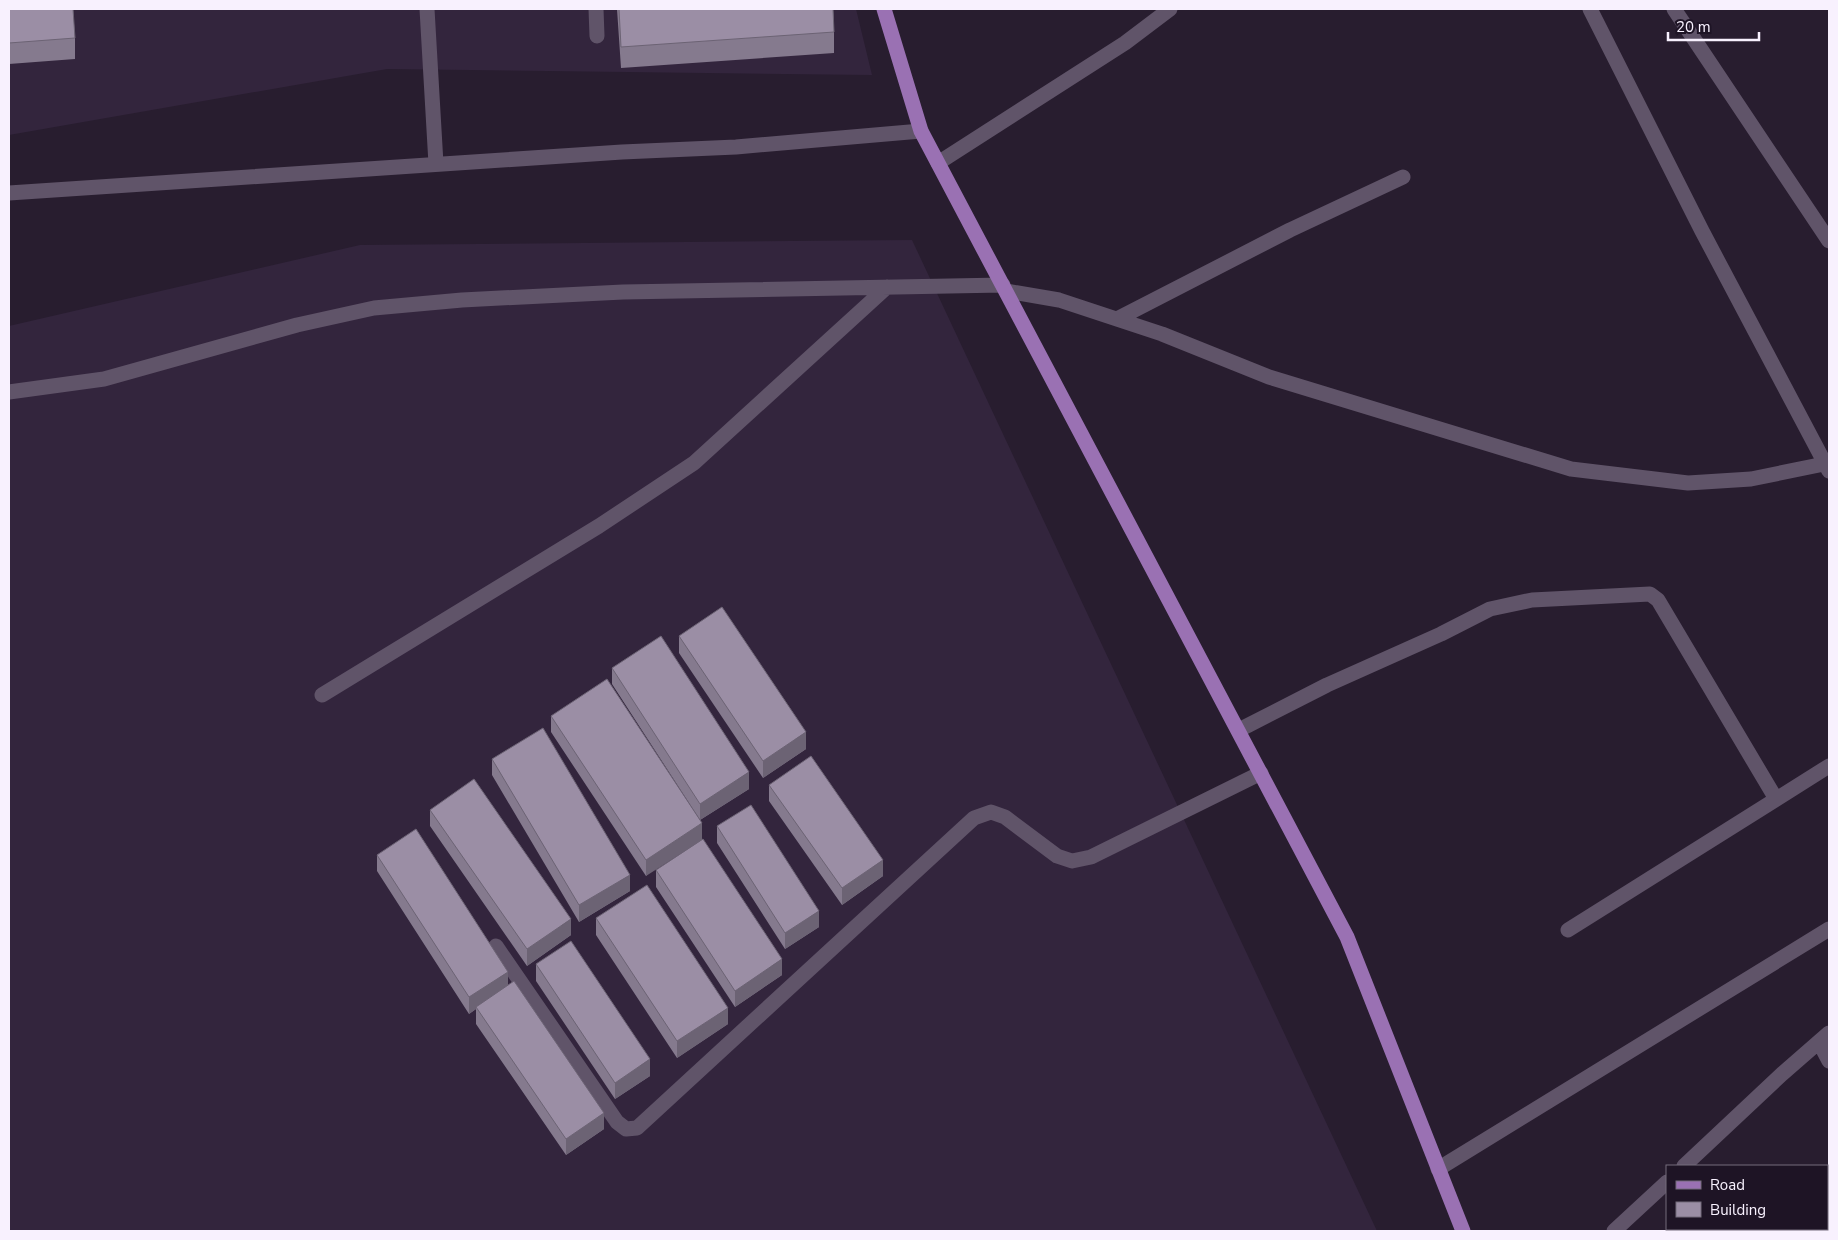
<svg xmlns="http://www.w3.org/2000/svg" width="1838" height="1240" viewBox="0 0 1838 1240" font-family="'Nunito Sans',sans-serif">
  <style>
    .built { fill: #33253d }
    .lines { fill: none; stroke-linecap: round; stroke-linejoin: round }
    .minor { stroke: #605469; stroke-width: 15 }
    .major { stroke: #9a71b3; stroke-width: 15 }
    .wall { fill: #857a8e }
    .shaded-wall { fill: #6c6374 }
    .building { fill: #9b8ea5; stroke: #6c6374 }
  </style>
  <rect width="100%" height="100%" fill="#281d2f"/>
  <path class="built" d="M9 9H856L872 75 387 69 9 135Z
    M912 240 1377 1231H9V326L360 245Z"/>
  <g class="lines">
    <path class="minor" d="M427 9 436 164
      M596 9 597 36
      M1590 9 1702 231 1829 471
      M1674 9 1829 241
      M938 163 1125 43 1170 9
      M9 193 622 152 736 147 921 131
      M1006 291 1059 300 1162 334 1269 377 1571 469 1688 483 1751 479 1829 463
      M1117 319 1290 230 1403 177
      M9 392 104 379 297 325 374 308 462 300 623 292 1003 285
      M322 695 599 526 694 463 887 287
      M1239 730 1327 685 1441 634 1490 609 1532 600 1650 594 1658 600 1776 799
      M1568 930 1829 766
      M496 946 617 1122 626 1129 637 1128 974 818 991 812 1005 817 1057 856 1072 861 1091 857 1261 773
      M1819 1042 1829 1061
      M1684 1166 1782 1074 1829 1033
      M1438 1169 1829 929
      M1614 1231 1667 1182"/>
    <path class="major" d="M884 9 921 131 1347 937 1463 1231"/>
  </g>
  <path class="wall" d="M9 9 75 38V59L9 64Z
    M617 9H833L834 32V53L621 68Z
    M679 636 806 749 763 778 679 653Z
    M612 668 749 789 700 820 612 684Z
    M551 716 702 823 646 876 551 732Z
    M492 759 630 891 579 922 492 775Z
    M769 785 883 876 842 905 769 801Z
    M430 810 571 935 527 966 430 826Z
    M717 826 819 927 785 949 717 843Z
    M377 855 508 986 604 1129 566 1155 476 1024V1009L469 1014 377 871Z
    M656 870 782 975 735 1007 656 887Z
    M596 918 728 1024 677 1058 596 935Z
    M536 964 650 1076 615 1099 536 981Z"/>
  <path class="shaded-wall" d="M806 732V749L763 778V761Z
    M749 772V789L700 820V804Z
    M702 823V840L646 876V860Z
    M883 860V876L842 905V888Z
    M630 875V891L579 922V905Z
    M819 911V927L785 949V933Z
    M571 919V935L527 966V949Z
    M782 959V975L735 1007V991Z
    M508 972V988L476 1007V1009L469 1014V997Z
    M728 1008V1024L677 1058V1041Z
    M650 1059V1076L615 1099V1083Z
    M604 1113V1129L566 1155V1139Z"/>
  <path class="building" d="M9 9H73L75 38 9 43Z
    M619 9H833L834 32 621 47Z
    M722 607 806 732 763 761 679 636Z
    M661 636 749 772 700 804 612 668Z
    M607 679 702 823 646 860 551 716Z
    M543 728 630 875 579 905 492 759Z
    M811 756 883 860 842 888 769 785Z
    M474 779 571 919 527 949 430 810Z
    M751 805 819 911 785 933 717 826Z
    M416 829 508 972 469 997 377 855Z
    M703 839 782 959 735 991 656 870Z
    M647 885 728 1008 677 1041 596 918Z
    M571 941 650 1059 615 1083 536 964Z
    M514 981 604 1113 566 1139 476 1007Z"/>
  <rect width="1838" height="1240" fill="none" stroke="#f8f1fe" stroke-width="20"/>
  <rect x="1666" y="1165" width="162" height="65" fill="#1e1425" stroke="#756c7c"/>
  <rect x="1676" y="1181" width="25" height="8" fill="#9a71b3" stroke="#756c7c"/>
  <text x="1710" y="1190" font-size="15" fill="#f8f1fe">Road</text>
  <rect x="1676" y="1202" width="25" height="15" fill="#9b8ea5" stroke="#756c7c"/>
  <text x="1710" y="1215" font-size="15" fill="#f8f1fe">Building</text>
  <path d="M1668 32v8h91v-8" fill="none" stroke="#f8f1fe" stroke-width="2.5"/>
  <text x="1676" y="32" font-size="15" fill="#f8f1fe" stroke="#1e1425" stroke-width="4" paint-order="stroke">20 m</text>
</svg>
